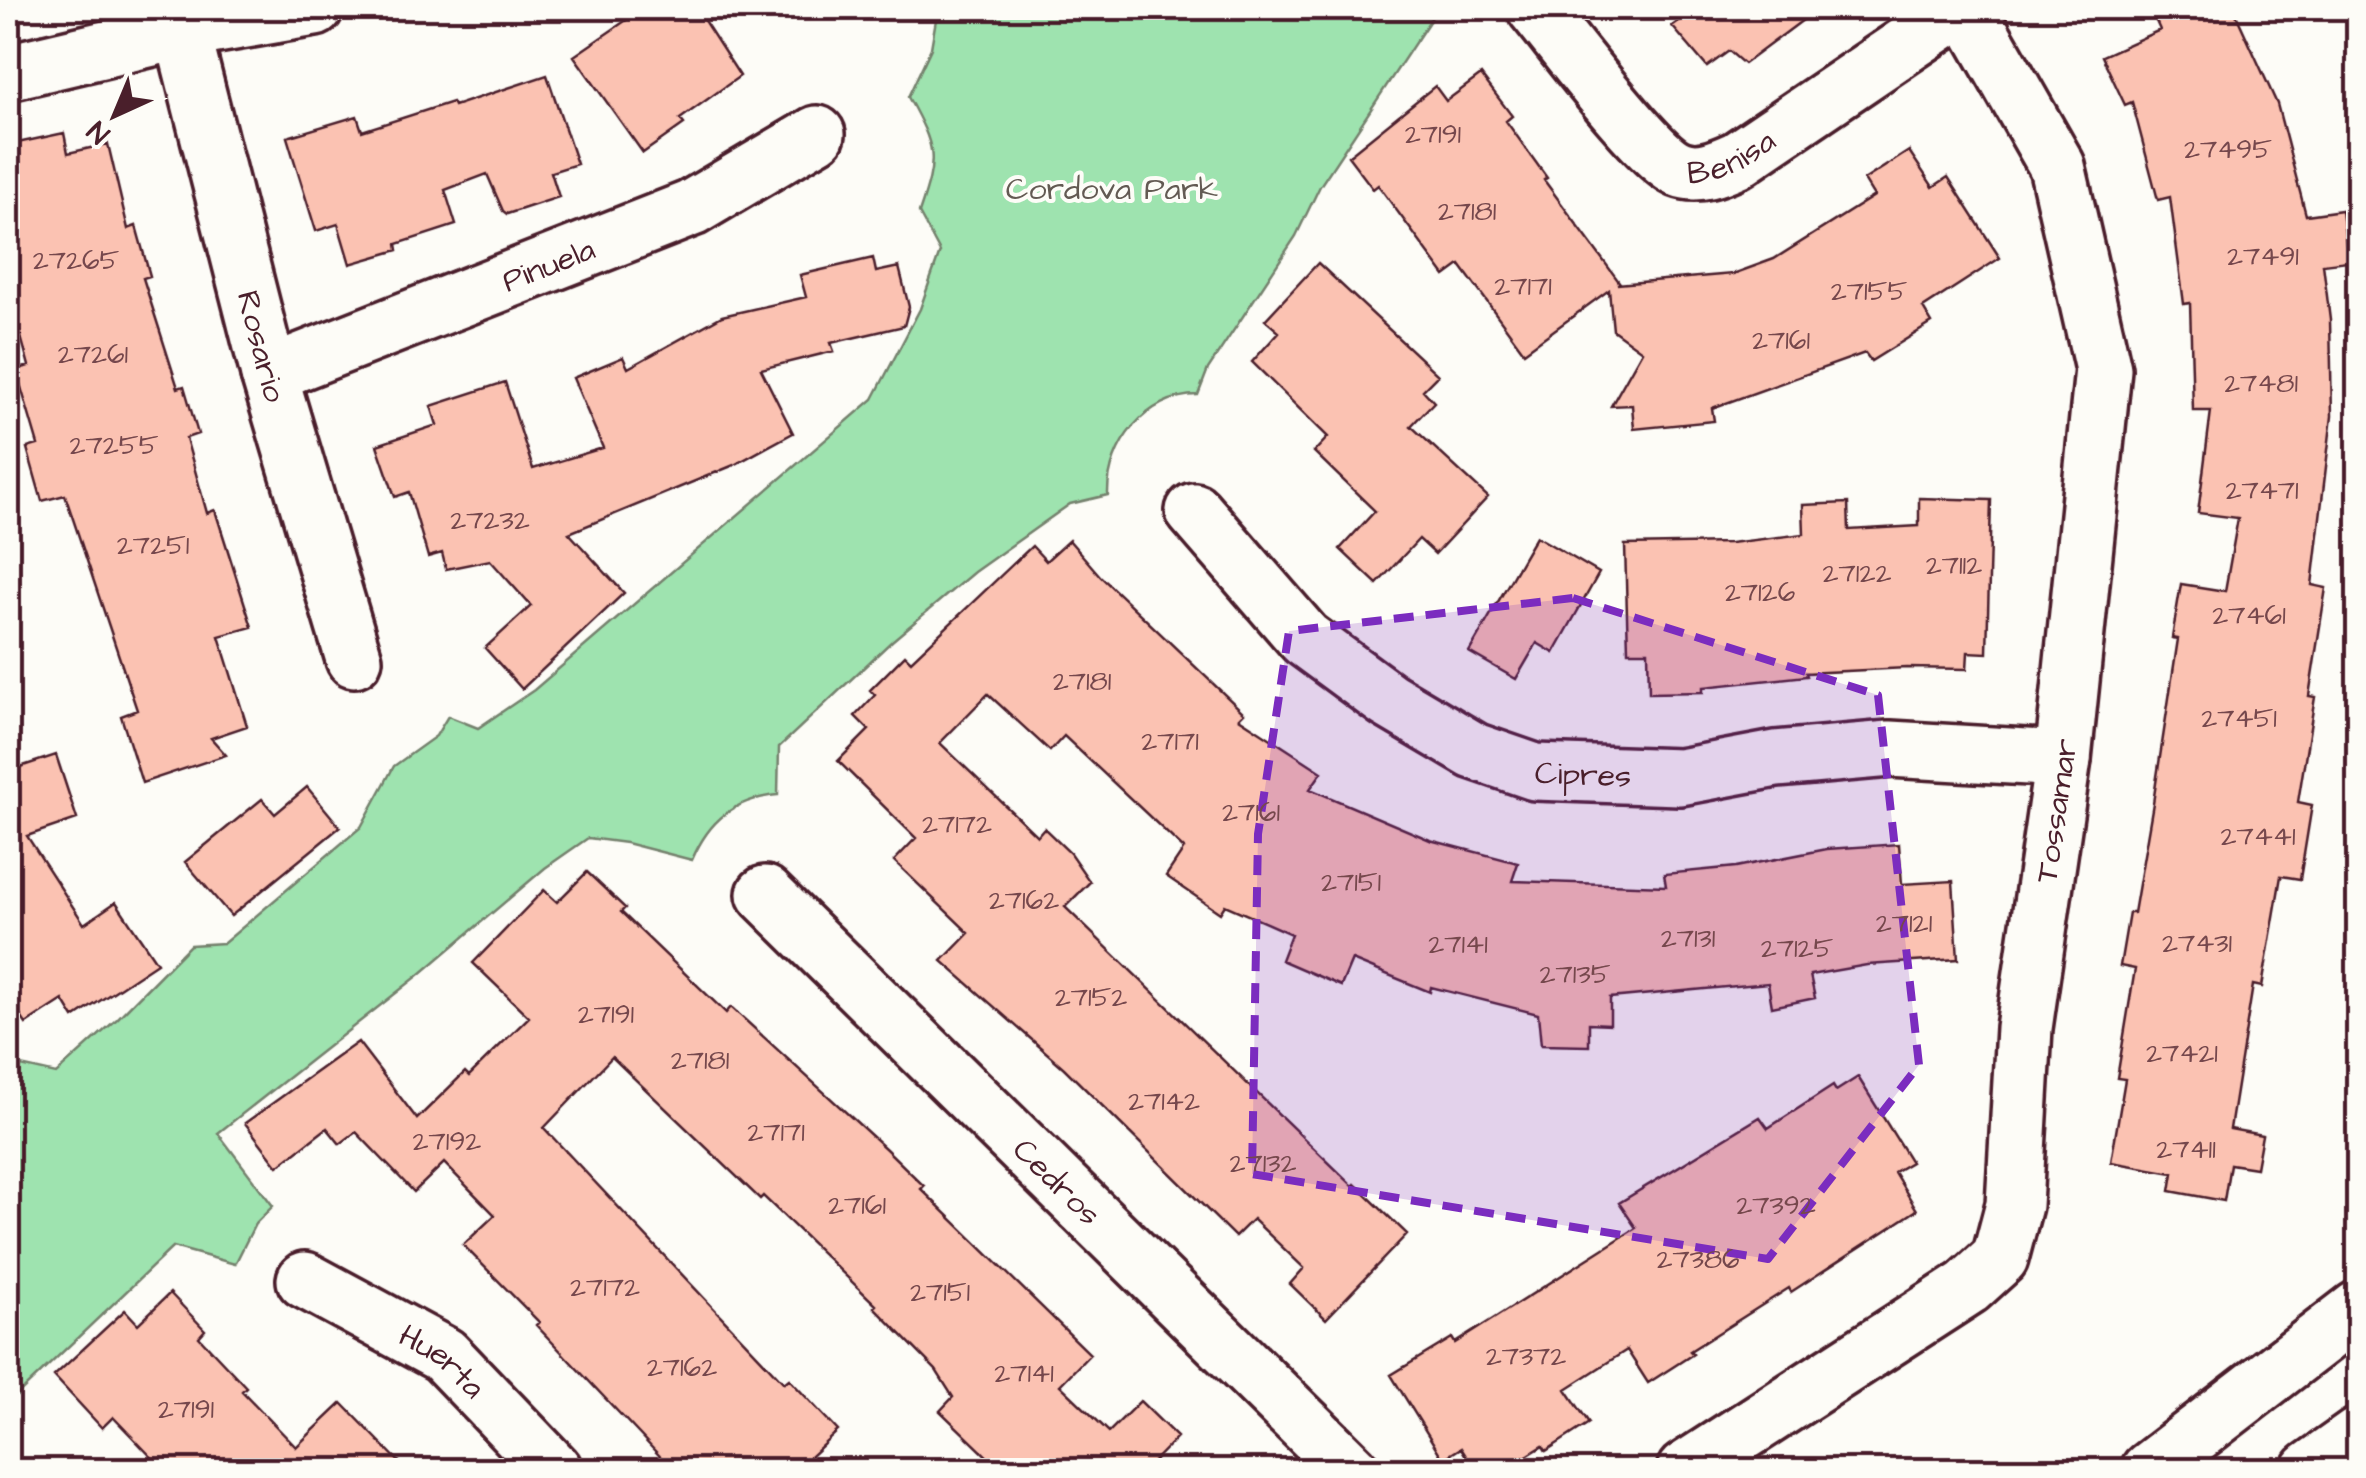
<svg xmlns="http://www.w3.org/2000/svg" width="2366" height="1478" viewBox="0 0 2366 1478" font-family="'Architects Daughter',sans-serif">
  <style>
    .green { fill: #9ee3af; stroke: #74816d; stroke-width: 2.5 }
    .building { fill: #fbc2b2; stroke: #4a1f2b; stroke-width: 2.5 }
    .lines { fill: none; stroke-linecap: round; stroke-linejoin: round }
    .minor-casing { stroke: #4a1f2b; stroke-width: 62 }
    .major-casing { stroke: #4a1f2b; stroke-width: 62 }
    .minor { stroke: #fdfcf7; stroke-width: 55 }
    .major { stroke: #fdfcf7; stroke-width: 55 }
    .marked { fill: #7b2cbf; fill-opacity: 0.2; stroke: #7b2cbf; stroke-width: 8; stroke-dasharray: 20 12; stroke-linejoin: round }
    .labels { text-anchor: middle; stroke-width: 8; stroke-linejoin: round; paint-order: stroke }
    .number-label { font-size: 28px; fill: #76484d }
    .street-label { font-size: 32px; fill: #4a1f2b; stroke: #fdfcf7 }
    .park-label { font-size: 32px; fill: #635a53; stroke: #fdfcf7 }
  </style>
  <rect width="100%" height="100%" fill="#fdfcf7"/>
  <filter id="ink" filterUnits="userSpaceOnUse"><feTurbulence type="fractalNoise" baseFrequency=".01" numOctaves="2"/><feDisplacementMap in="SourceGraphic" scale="20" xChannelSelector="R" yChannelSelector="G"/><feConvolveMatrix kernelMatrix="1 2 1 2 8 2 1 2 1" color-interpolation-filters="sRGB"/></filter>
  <g filter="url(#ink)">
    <path class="green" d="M938 8H1438L1320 186 1296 236 1208 369 1198 395C1146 395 1107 445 1108 495L1070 504 974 572 892 641 779 747 778 795C735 799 709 820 692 860L626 843 588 838 545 868 419 975 218 1133 273 1206 255 1224 235 1264 173 1247 8 1404V1063L56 1074 117 1019 190 945 224 943 361 827 394 766 436 736 448 716 478 728 534 690 873 399 920 309 940 252 919 213C938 157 937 150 908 97L931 48Z"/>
    <path class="building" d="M644 8H696L740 76 680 119 684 124 643 153 574 56Z
      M1697 8H1819L1744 64 1729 51 1707 67 1672 26Z
      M2150 8H2233L2277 104 2306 215 2342 210 2348 261 2323 264 2330 320 2332 416 2312 585 2326 588 2309 696 2315 697 2298 802 2312 805 2300 879 2281 876 2262 987 2253 985 2230 1129 2262 1135 2256 1168 2230 1164 2224 1201 2170 1191 2173 1173 2111 1162 2125 1079 2117 1078 2135 969 2120 966 2129 913H2134L2153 803 2178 639 2172 638 2181 584 2225 591 2238 518 2198 513 2211 411H2193L2190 303 2184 304 2170 197 2158 200 2132 102 2125 105 2102 56 2160 30Z
      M547 75 577 164 551 172 559 197 507 214 503 211 487 174 445 190 456 225 397 244 398 250 350 264 338 224 316 231 287 137 357 116 362 131 452 102 454 106Z
      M1481 75 1512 116 1506 121 1547 178 1544 180 1620 283 1617 284 1733 274 1774 259 1874 196 1864 180 1909 151 1933 187 1948 177 2000 258 1923 308 1932 323 1871 361 1865 353 1712 408 1714 421 1634 429 1632 405 1611 406 1642 351 1613 330 1609 290 1524 352 1460 265 1445 276 1378 185 1373 189 1348 156 1435 86 1446 101Z
      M64 133 68 153 108 144 128 229 136 226 150 276 143 278 178 388 184 386 198 434 186 438 207 513 215 510 252 627 219 636 247 726 211 738 226 755 142 783 121 716 137 710 65 495 42 501 27 448 38 445 16 370 29 366 8 289V145Z
      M873 258 876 272 899 267 909 307 904 326 831 343 834 351 761 369 793 433 734 465 569 533 624 593 522 689 485 648 531 606 490 560 446 569 442 553 428 557 409 492 395 497 377 445 437 425 431 406 505 382 533 469 603 448 573 378 623 357 628 368 722 316 806 297 800 275Z
      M1318 263 1438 375 1423 390 1434 402 1411 426 1488 497 1435 554 1419 539 1377 584 1340 549 1375 511 1314 452 1328 437 1252 362 1279 332 1265 320Z
      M1919 498 1991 500 1987 653 1968 652 1967 669 1907 668 1806 673 1807 676 1703 687V692L1649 693 1648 651H1628L1625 545 1730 543 1804 534 1803 505 1848 503 1849 530 1919 526Z
      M1536 536 1599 573 1554 653 1537 643 1516 679 1469 652Z
      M1069 540 1101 577 1244 713 1239 718 1322 772 1310 789 1430 840 1518 863 1512 881 1666 886 1664 874 1736 867 1827 849 1899 844 1902 884 1953 881 1958 959 1867 965 1810 975 1815 998 1772 1007 1768 983 1610 998V1024L1589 1023V1046L1541 1045 1538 1014 1431 987 1430 992 1352 960 1341 986 1281 960 1291 934 1225 905 1220 913 1166 876 1184 849 1064 736 1050 751 988 694 940 743 1037 836 1044 828 1070 853 1090 882 1065 907 1353 1186 1355 1184 1407 1234 1326 1319 1290 1284 1304 1268 1253 1219 1235 1237 1064 1068 942 961 969 933 894 861 916 838 838 761 869 730 855 716 875 695 870 690 905 655 911 661 1032 546 1046 561Z
      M56 755 77 819 27 836 84 924 116 902 157 963 74 1018 63 1000 26 1024 8 997V771Z
      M307 787 340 827 231 916 185 862 262 799 275 814Z
      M587 872 625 908 621 912 726 1013 731 1007 886 1149 924 1186 921 1189 1090 1354 1060 1385 1109 1432 1140 1401 1177 1437 1147 1468 1149 1470H1001L940 1411 953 1397 936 1370 874 1307 876 1305 763 1196 760 1199 612 1057 544 1128 784 1383 789 1379 838 1431 796 1470H673L536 1325 539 1322 463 1245 495 1215 444 1163 414 1192 356 1132 340 1144 327 1128 278 1166 245 1123 358 1042 417 1119 465 1072 469 1076 529 1017 473 963 544 890 557 902Z
      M1858 1077 1911 1162 1894 1172 1917 1210 1791 1292 1789 1288 1690 1351 1693 1354 1648 1383 1627 1350 1566 1389 1589 1423 1546 1451 1543 1446 1504 1470H1475L1461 1448 1443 1459 1391 1375 1452 1338 1455 1343 1636 1228 1619 1203 1760 1117 1768 1128 1833 1086 1836 1091Z
      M170 1293 205 1330 199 1337 246 1387 242 1391 296 1447 342 1403 407 1470H164L113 1417 102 1428 54 1376 125 1310 138 1324Z"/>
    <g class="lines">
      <defs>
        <g id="minor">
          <path id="s1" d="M1535 8C1561 39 1648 157 1679 169 1699 177 1720 167 1738 159L1961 8"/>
          <path id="s2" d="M182 31 269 374 354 659"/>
          <path d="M8 72 182 31 315 8"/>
          <path id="s3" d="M269 374 692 208 817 134"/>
          <path id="s4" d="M1194 511 1305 639 1388 700 1474 751 1535 772 1680 777 1776 759 1890 749 2063 759"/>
          <path id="s5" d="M765 894 1351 1470"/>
          <path id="s6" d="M305 1280 444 1355 554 1470"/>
          <path id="s7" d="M1685 1470 1968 1287 2000 1258 2014 1205 2024 1028 2063 759 2103 369 2057 166 1967 8"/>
        </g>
        <path id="major" d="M2149 1470 2358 1309
          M2310 1470 2358 1436"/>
      </defs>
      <use href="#minor" class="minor-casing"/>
      <use href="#major" class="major-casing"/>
      <use href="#minor" class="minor"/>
      <use href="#major" class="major"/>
    </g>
  </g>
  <path class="marked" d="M1573 598 1878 695 1919 1065 1768 1259 1252 1174 1258 834 1289 631Z"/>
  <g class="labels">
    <g class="number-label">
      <text x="1433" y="143">27191</text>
      <text x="2228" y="158">27495</text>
      <text x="1467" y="220">27181</text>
      <text x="2263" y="265">27491</text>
      <text x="76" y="269">27265</text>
      <text x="1523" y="295">27171</text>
      <text x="1869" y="300">27155</text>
      <text x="1781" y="349">27161</text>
      <text x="93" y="363">27261</text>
      <text x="2261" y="392">27481</text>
      <text x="114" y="454">27255</text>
      <text x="2262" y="499">27471</text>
      <text x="490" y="529">27232</text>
      <text x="153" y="554">27251</text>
      <text x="1954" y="574">27112</text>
      <text x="1857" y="582">27122</text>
      <text x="1760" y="601">27126</text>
      <text x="2249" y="624">27461</text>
      <text x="1082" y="690">27181</text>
      <text x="2239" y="727">27451</text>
      <text x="1170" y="750">27171</text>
      <text x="1251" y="821">27161</text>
      <text x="957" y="833">27172</text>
      <text x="2258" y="845">27441</text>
      <text x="1351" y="891">27151</text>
      <text x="1024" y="909">27162</text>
      <text x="1904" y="932">27121</text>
      <text x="1688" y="947">27131</text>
      <text x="2197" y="952">27431</text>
      <text x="1458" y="953">27141</text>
      <text x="1797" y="957">27125</text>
      <text x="1575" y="983">27135</text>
      <text x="1091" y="1006">27152</text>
      <text x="606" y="1023">27191</text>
      <text x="2182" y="1062">27421</text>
      <text x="700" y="1069">27181</text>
      <text x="1164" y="1110">27142</text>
      <text x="776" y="1141">27171</text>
      <text x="447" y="1150">27192</text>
      <text x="2186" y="1158">27411</text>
      <text x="1263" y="1172">27132</text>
      <text x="857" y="1214">27161</text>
      <text x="1776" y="1214">27392</text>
      <text x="1698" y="1268">27386</text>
      <text x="605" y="1296">27172</text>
      <text x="940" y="1301">27151</text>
      <text x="1526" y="1365">27372</text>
      <text x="682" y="1376">27162</text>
      <text x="1024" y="1382">27141</text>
      <text x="186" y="1418">27191</text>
    </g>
    <g class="street-label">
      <text dy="11" stroke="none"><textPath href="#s1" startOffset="272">Benisa</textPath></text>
      <text dy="11" stroke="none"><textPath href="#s3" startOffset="300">Pinuela</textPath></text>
      <text dy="11" stroke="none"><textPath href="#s2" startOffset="325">Rosario</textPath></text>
      <text dy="11" stroke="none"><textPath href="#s4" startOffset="485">Cipres</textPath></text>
      <text dy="11" stroke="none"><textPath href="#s7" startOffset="832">Tossamar</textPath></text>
      <text dy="11" stroke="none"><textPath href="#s5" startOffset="410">Cedros</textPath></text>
      <text dy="11" stroke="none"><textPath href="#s6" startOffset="160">Huerta</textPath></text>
    </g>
    <g class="park-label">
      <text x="1112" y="199">Cordova Park</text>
    </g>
  </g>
  <rect width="2366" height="1478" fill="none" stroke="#fdfcf7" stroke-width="40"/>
  <rect x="20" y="20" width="2326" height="1438" fill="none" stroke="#4a1f2b" stroke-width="4" filter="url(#ink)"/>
  <g transform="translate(115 115) rotate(224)" stroke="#fdfcf7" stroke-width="8" paint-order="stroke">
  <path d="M0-8L18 38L0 25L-18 38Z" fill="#4a1f2b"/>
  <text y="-15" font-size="28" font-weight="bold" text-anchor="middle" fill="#4a1f2b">N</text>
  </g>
</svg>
